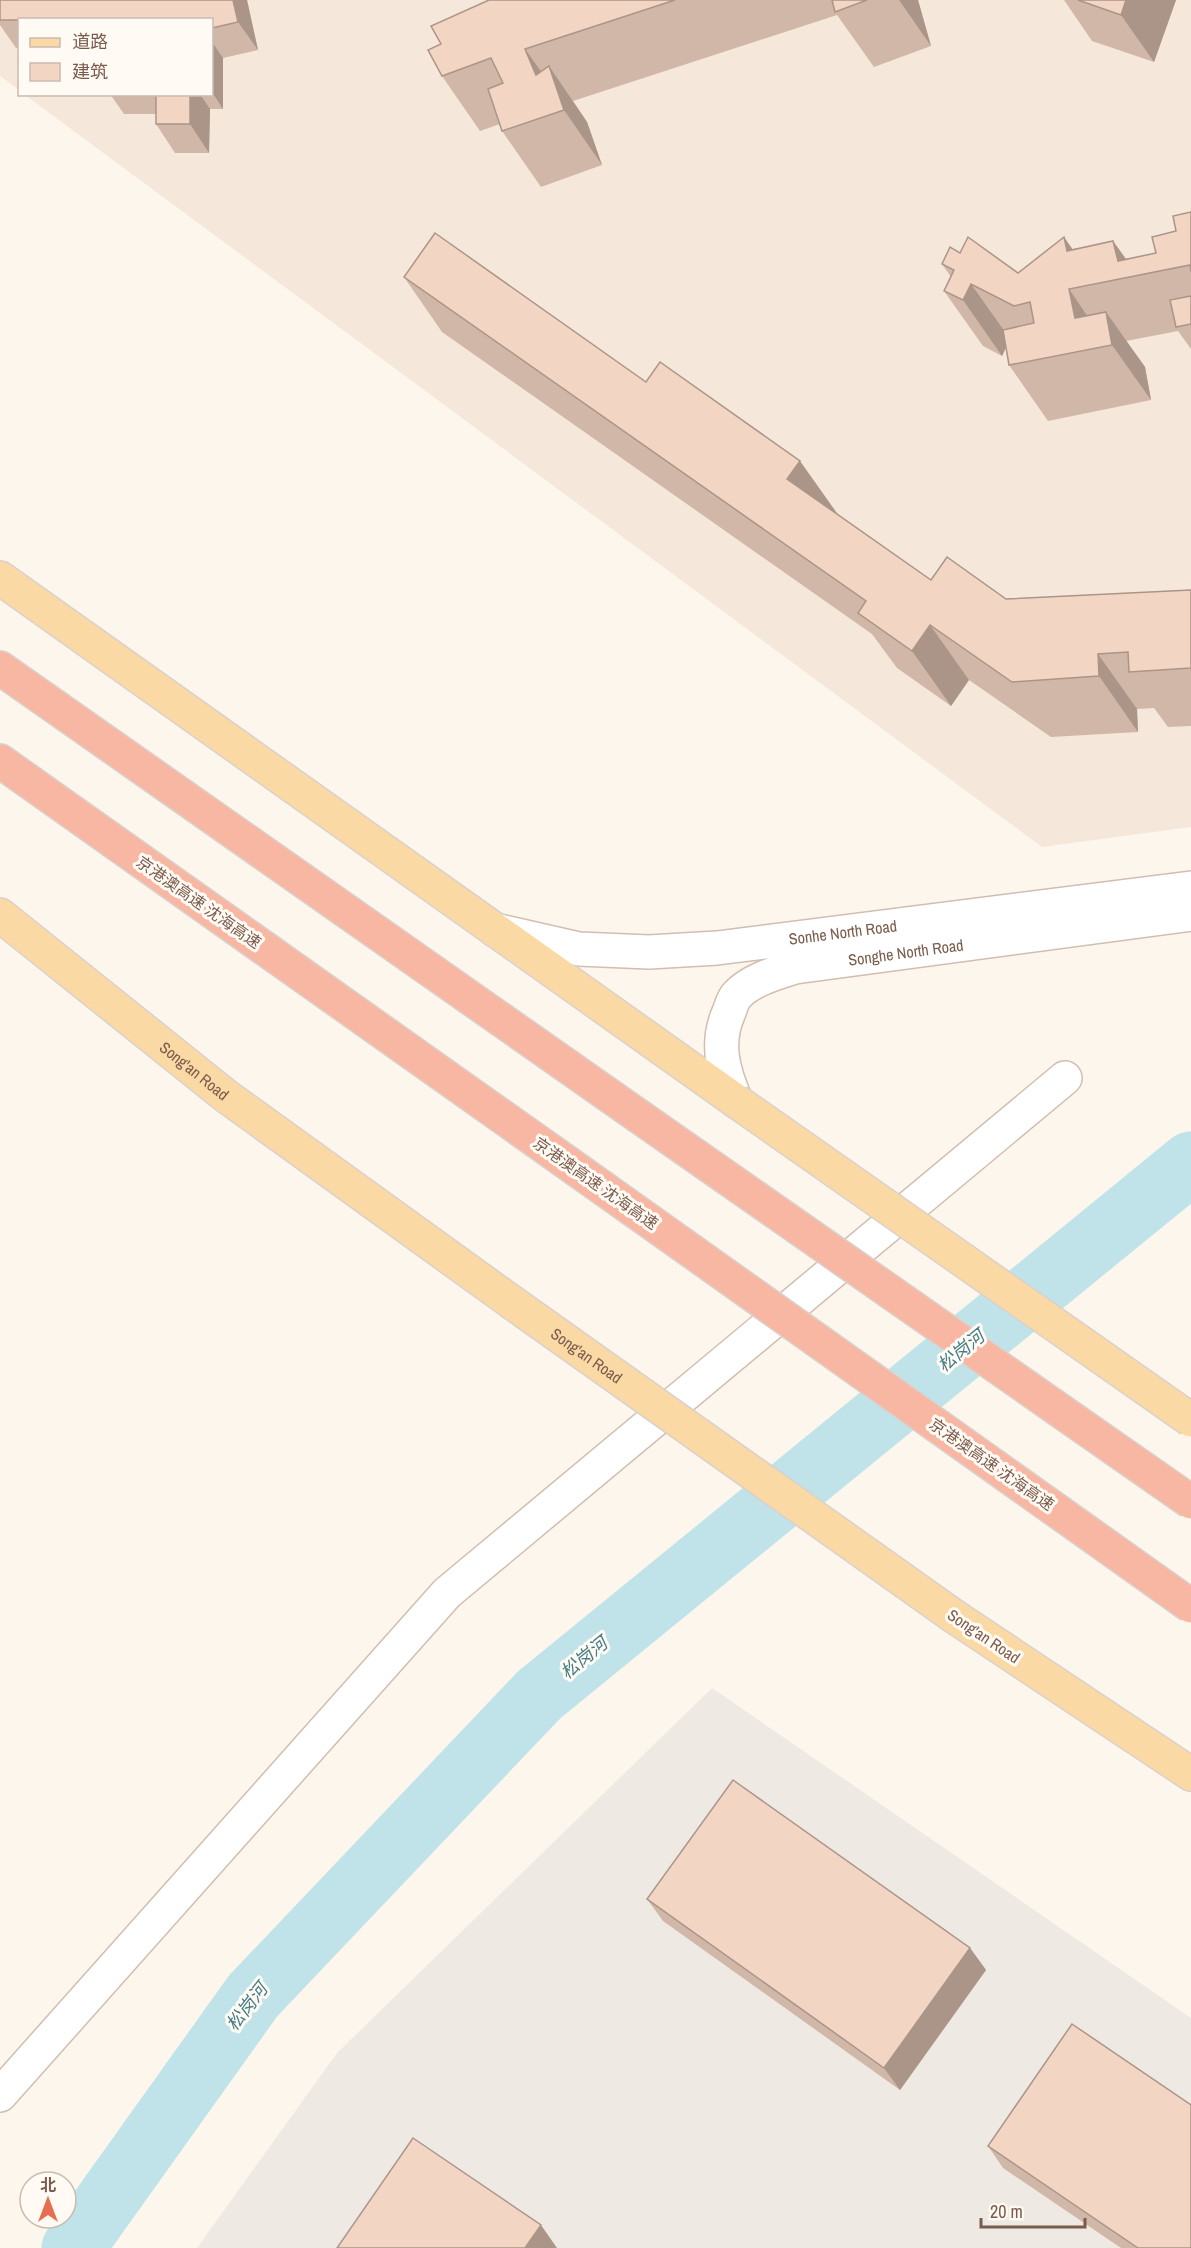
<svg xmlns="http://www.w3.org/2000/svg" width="1191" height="2248" viewBox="0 0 1191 2248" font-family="'Archivo Narrow','Noto Sans SC',sans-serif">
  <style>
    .residential { fill: #f5e8da }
    .industrial { fill: #efe9e4 }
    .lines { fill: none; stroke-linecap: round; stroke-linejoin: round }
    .river { stroke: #bfe3e8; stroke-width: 63 }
    .minor-casing { stroke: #d1beb0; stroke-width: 36 }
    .major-casing { stroke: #dad1cd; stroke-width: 36 }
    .highway-casing { stroke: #dad1cd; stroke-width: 36 }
    .minor { stroke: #fff; stroke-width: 33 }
    .major { stroke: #fbd9a5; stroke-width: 33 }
    .highway { stroke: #f7b7a3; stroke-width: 33 }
    .major-bridge-casing { stroke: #dad1cd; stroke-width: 36; stroke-linecap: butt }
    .highway-bridge-casing { stroke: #dad1cd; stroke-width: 36; stroke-linecap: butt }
    .major-bridge { stroke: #fbd9a5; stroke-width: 33 }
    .highway-bridge { stroke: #f7b7a3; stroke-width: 33 }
    .wall { fill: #d1b7a8 }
    .shaded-wall { fill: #aa9588 }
    .building { fill: #f3d5c3; stroke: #aa9588; stroke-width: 1.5 }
    .labels { text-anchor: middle; stroke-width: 6; stroke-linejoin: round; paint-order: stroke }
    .street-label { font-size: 16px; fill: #7a5c4d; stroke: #fffaf3 }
    .water-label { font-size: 18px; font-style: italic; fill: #437c86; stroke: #fffaf3 }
  </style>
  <rect width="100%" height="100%" fill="#fdf6ec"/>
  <path class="residential" d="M0 0H1191V827L1042 847 25 95 212 94V20H20L19 90 0 76Z"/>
  <path class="industrial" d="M712 1688 1191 2018V2248H197L337 2053Z"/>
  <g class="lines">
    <path class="river" d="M73 2248 253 1996 539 1695 1191 1163"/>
    <defs>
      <g id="minor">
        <path id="s1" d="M495 930 579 949 649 952 717 948 1191 888"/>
        <path id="s2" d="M736 1101C723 1071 715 1043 729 1012 731 1007 733 999 737 995 751 980 776 973 795 967L1191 914"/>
        <path d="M0 2095 447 1593 1065 1078"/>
      </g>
      <g id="major">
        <path d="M0 578 736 1101"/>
        <path id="s3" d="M0 915 226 1096 510 1301"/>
        <path d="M955 1617 1191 1774"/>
      </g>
      <path id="highway" d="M0 668 637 1115
        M0 761 576 1169"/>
    </defs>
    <use href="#minor" class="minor-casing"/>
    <use href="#major" class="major-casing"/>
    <use href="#highway" class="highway-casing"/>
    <use href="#minor" class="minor"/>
    <use href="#major" class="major"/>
    <use href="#highway" class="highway"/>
    <defs>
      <g id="major-bridge">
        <path d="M736 1101 1191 1420"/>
        <path id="s4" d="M510 1301 955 1617"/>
      </g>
      <path id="highway-bridge" d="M637 1115 1191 1502
        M576 1169 1191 1606"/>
    </defs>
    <use href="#major-bridge" class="major-bridge-casing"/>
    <use href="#highway-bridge" class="highway-bridge-casing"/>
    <use href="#major-bridge" class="major-bridge"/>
    <use href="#highway-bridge" class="highway-bridge"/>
  </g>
  <path class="wall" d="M0 0H247L258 50 223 58V109H210L209 153H175L156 124V114H124L110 94H212V20H20V48H16L0 25Z
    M489 0H918L931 46 874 67 837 15 573 101 587 122 602 165 541 187 502 131 500 124 480 131 442 76 441 44Z
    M1064 0H1176L1154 62 1092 41Z
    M1191 212V349L1178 331 1126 341 1145 367 1151 400 1048 421 1009 365 1006 347 1002 356 983 346 944 291 951 277 942 264 960 253 1018 273 1073 249 1113 241 1126 259 1156 253 1176 231Z
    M404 277 646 382 931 580 1006 599 1191 590V726L1168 727 1154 708 1137 709 1138 732 1051 737 969 680 951 706 897 668 872 634 442 332Z
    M647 1899 970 1948 986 1970 900 2090 663 1921Z
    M988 2146 1191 2248H1121L1003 2168Z"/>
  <path class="shaded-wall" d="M233 0H247L258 50 238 22Z
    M899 0H918L931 46Z
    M1126 0H1176L1154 62 1121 15Z
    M212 42 223 58V109L212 92Z
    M525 49 560 98 549 66 587 122 602 165 564 110 536 75Z
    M190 94H200L210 109 209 153 190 124Z
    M1064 237 1097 284 1067 251Z
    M1113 241 1138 276 1118 261Z
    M971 284 1010 339 1002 356 963 300Z
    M1069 289 1107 345 1075 318Z
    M1106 312 1145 367 1151 400 1112 345Z
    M800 461 839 516 787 479Z
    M930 625 969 680 951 706 912 651Z
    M1098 654 1137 709 1138 732 1099 676Z
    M970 1948 986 1970 900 2090 884 2068Z
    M541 2225 557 2248H525Z"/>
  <path class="building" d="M0 0H233L238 22 212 28V20H0Z
    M489 0H675L525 49 536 75 549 66 564 110 502 131 488 89 503 83 491 58 442 76 428 50 441 44 431 26Z
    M832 0H867L835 12Z
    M1078 0H1126L1121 15Z
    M156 94H190V124H156Z
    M1191 212V272L1190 265 1069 289 1075 318 1106 312 1112 345 1009 365 1003 330 1034 323 1030 302 1014 306 971 284 963 300 944 291 954 270 942 264 950 247 960 253 968 237 1018 273 1064 237 1067 251 1113 241 1118 261 1156 253 1152 237 1176 231 1173 216Z
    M435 233 646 382 660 362 800 461 787 479 931 580 947 557 1006 599 1191 590V668L1129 672 1128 652 1098 654 1099 676 1012 682 930 625 912 651 858 613 866 601 404 277Z
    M1191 296V324L1176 327 1170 300Z
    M733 1780 970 1948 884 2068 647 1899Z
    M1072 2024 1191 2105V2248H1138L988 2146Z
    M413 2138 541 2225 525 2248H337Z"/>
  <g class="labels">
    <g class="street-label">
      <text transform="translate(199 902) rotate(35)" y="6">京港澳高速 沈海高速</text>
      <text dy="6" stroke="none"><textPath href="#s1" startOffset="351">Sonhe North Road</textPath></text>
      <text dy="6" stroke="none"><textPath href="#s2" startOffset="288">Songhe North Road</textPath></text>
      <text dy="6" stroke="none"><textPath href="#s3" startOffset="249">Song'an Road</textPath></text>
      <text transform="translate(596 1183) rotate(35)" y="6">京港澳高速 沈海高速</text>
      <text dy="6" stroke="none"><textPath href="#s4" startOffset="94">Song'an Road</textPath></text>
      <text transform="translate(992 1464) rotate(35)" y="6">京港澳高速 沈海高速</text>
      <text transform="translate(984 1636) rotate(34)" y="6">Song'an Road</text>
    </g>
    <g class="water-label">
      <text transform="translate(961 1351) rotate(-39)" y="6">松岗河</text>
      <text transform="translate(584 1658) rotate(-39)" y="6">松岗河</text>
      <text transform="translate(247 2007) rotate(-52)" y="6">松岗河</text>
    </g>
  </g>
  <rect x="18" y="18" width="195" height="78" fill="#fffaf3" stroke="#cabbb1" stroke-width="1.5"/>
  <rect x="30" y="38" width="30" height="9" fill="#fbd9a5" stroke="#cabbb1" stroke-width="1.5"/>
  <text x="72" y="48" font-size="18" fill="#7a5c4d">道路</text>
  <rect x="30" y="63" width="30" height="18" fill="#f3d5c3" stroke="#cabbb1" stroke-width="1.5"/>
  <text x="72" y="78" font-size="18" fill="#7a5c4d">建筑</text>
  <g transform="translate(48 2200)"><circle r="28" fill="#fffaf3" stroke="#cabbb1" stroke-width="1.5"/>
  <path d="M0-4.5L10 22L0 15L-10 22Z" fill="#e76f51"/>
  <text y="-9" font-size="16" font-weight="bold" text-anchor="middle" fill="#7a5c4d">北</text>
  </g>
  <path d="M981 2218v9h104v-9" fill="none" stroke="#7a5c4d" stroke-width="3"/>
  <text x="990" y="2218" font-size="18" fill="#7a5c4d" stroke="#fffaf3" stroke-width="4.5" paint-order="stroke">20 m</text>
</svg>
